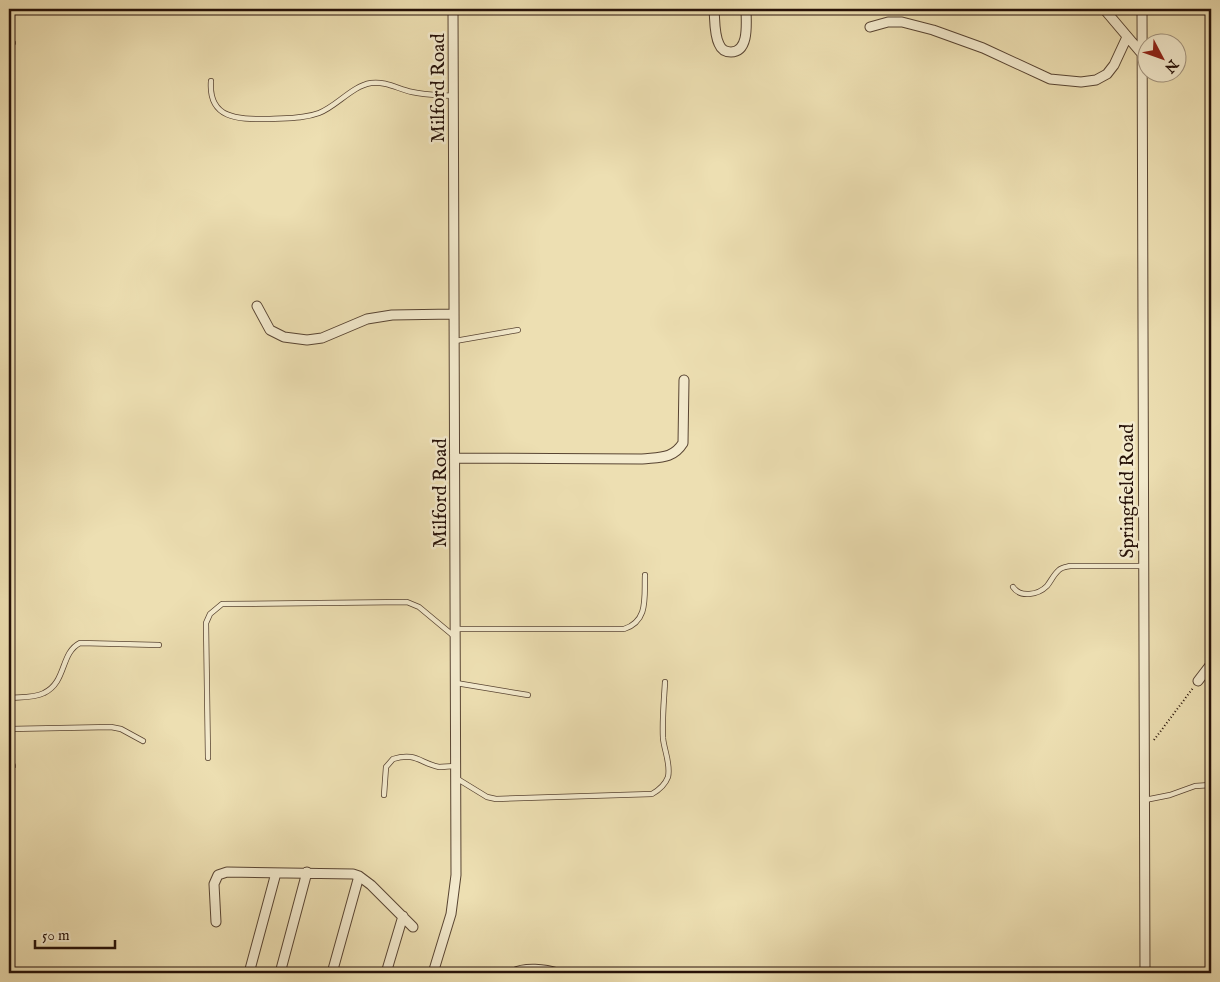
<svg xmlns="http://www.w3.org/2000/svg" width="1220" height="982" viewBox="0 0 1220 982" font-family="'IM FELL English',serif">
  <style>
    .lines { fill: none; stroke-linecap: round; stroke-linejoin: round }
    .service-casing { stroke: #584432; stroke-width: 6 }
    .minor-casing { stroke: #584432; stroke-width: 11 }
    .path { stroke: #261108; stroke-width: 2; stroke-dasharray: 1 2.5; stroke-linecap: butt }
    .service { stroke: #f3eacd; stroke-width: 4.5 }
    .minor { stroke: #f3eacd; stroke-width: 9 }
    .labels { text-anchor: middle; stroke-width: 5; stroke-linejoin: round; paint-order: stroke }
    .street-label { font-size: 19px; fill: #261108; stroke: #f3eacd }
  </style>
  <rect width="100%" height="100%" fill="#eddfb2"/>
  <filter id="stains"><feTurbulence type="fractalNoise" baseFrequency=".004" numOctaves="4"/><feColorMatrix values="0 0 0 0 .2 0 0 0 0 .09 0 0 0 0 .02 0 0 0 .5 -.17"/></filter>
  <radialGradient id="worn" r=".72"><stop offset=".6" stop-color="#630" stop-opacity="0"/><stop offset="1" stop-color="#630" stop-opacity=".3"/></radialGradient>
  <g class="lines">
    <defs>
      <path id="service" d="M9 42 13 43
        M211 81C208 121 241 119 270 119 286 118 303 119 319 113 337 106 352 86 371 83 386 81 398 89 412 92 425 95 440 95 453 96
        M9 216V214
        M455 341 518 330
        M1013 587C1020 598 1038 595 1047 586 1051 581 1054 574 1059 570 1062 567 1066 567 1070 566H1143
        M456 629H624C649 621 644 597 645 575
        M456 683 528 695
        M9 698C19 697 35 698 44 693 67 682 60 653 80 643L159 645
        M9 729 111 727 121 729 143 741
        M9 756 13 766
        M208 758 206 623 210 614 222 604 407 602 419 607 455 637
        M456 778 487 797 496 799 652 794C659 790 665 785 668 777 671 764 664 750 663 738 662 720 664 700 665 682
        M384 795 386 767 393 759C416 752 420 763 439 767 444 767 450 766 455 766
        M1145 800 1170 795 1195 786 1211 785"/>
      <path id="minor" d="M714 9C715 20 714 34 719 44 721 49 725 52 731 52 750 52 746 21 746 9
        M1104 9 1143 55
        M1142 9 1145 973
        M870 27 888 22H902L933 30 983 48 1050 79 1081 82 1096 80 1107 74 1114 65 1127 37
        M257 306 270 330 284 337 307 340 322 338 367 319 392 315 454 314
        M455 458 642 459C660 457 673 459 683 443L684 380
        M1198 681 1211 664
        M216 922 214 884 218 875 227 872 353 874 359 876 371 885 413 927
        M249 973 276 873
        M280 973 307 872
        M332 973 359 876
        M386 973 403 916
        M433 973 451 914 456 875 453 9
        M514 973C524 967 546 969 557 973"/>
    </defs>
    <use href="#service" class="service-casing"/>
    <use href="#minor" class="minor-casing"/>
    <path class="path" d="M1154 740 1193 688"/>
    <use href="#service" class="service"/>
    <use href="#minor" class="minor"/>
  </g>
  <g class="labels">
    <g class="street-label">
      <text transform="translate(437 88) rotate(-90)" y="7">Milford Road</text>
      <text transform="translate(1126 491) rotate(-90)" y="7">Springfield Road</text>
      <text transform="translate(439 493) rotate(-90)" y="7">Milford Road</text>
    </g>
  </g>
  <rect width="1220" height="982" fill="none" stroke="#eddfb2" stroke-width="30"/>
  <rect x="10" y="10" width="1200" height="962" fill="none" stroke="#261108" stroke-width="2.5"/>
  <rect x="15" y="15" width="1190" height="952" fill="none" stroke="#261108"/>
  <g transform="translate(1162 58) rotate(131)"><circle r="24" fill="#f3eacd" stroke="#a1937e"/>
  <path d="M0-4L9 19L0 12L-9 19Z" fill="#8f2418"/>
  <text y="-8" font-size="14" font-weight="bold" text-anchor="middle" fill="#261108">N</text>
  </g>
  <path d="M35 940v8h80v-8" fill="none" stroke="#261108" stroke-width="2.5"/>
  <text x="42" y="940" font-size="15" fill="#261108" stroke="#f3eacd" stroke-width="4" paint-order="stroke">50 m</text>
  <rect width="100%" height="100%" filter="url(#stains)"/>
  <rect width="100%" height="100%" fill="url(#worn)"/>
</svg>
